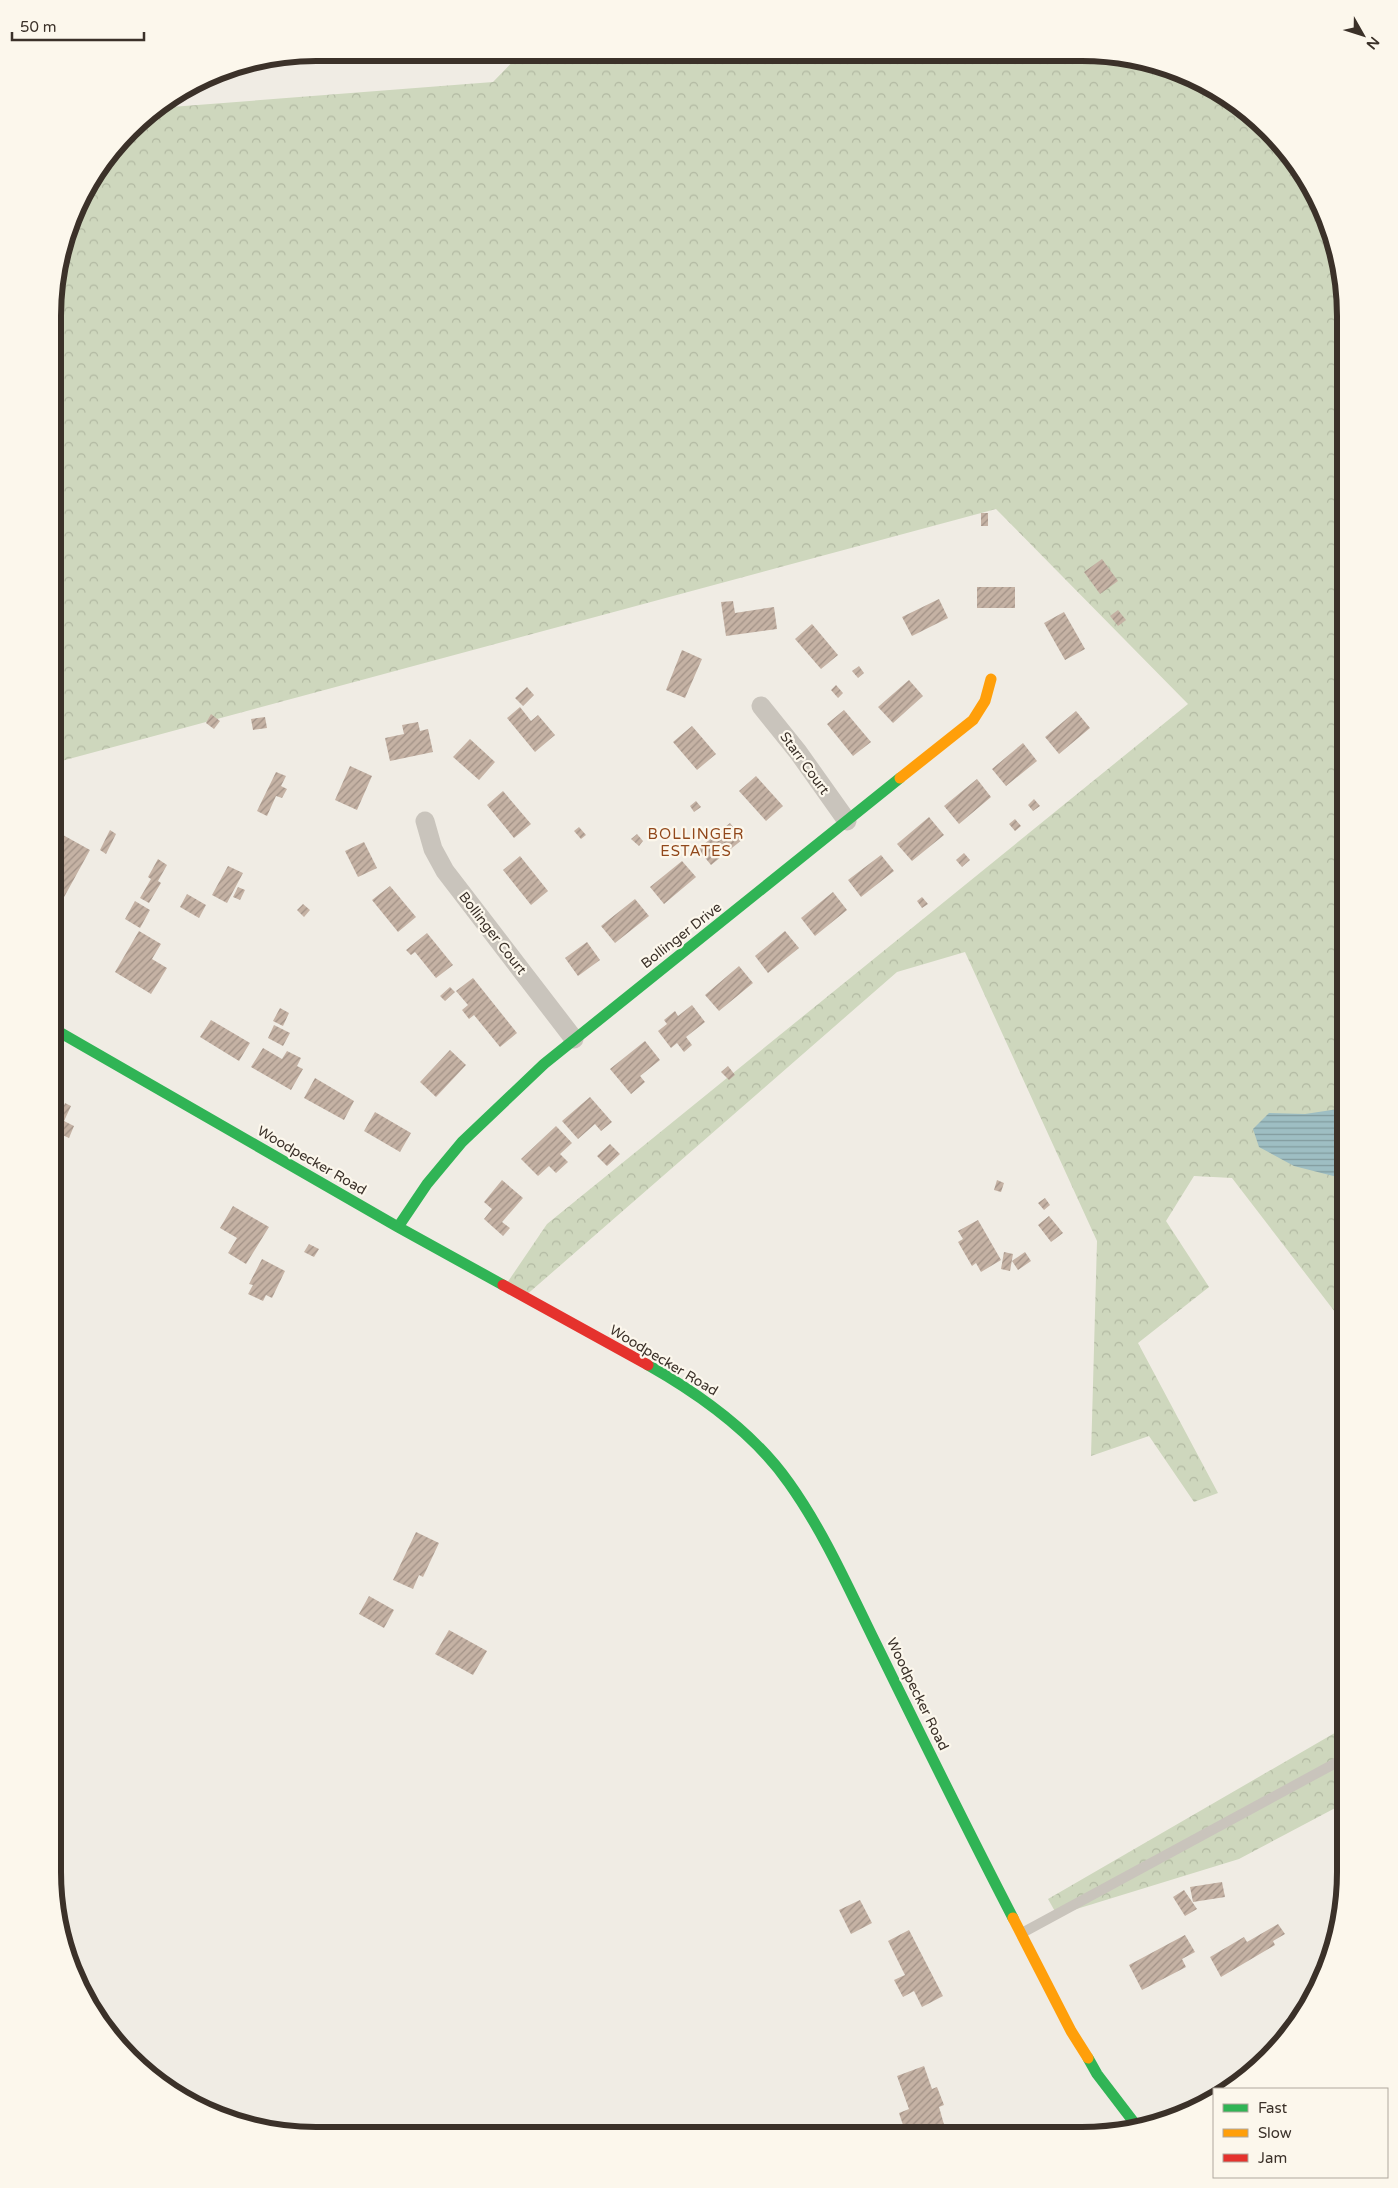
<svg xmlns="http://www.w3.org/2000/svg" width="1398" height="2188" viewBox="0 0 1398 2188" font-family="'Varela Round',sans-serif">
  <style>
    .forest { fill: url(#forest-crowns) }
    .water { fill: url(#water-rules) }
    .building { fill: url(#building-hatch) }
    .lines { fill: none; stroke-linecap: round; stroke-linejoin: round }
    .lane { stroke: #c9c4bc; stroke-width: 10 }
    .street { stroke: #c9c4bc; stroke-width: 19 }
    .fast { stroke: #30b455; stroke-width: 11 }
    .slow { stroke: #ff9f0a; stroke-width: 11 }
    .jam { stroke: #e5322d; stroke-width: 11 }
    .labels { text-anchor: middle; stroke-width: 4.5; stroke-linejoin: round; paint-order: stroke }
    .street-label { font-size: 14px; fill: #3b3129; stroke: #fcf7ec }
    .neighbourhood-label { font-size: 15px; letter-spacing: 1px; fill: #91481b; stroke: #fcf7ec }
    .rim { fill: none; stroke: #3b3129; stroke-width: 6 }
  </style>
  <defs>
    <pattern id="forest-crowns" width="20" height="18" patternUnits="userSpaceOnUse" patternTransform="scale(1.25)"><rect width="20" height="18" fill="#ced7bd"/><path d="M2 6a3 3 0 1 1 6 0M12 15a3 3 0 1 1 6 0" fill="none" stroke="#b2b9a2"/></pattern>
    <pattern id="water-rules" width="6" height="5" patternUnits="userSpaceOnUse" patternTransform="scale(1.25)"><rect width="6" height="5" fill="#9ebec3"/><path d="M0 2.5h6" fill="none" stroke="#829b9e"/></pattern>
    <pattern id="building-hatch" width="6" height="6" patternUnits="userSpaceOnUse" patternTransform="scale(1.25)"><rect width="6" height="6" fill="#c5b2a4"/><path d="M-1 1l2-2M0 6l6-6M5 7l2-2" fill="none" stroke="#a19186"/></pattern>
  </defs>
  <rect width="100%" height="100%" fill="#f0ece4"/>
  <path class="forest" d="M521 53 1116 55 1183 73 1242 107 1291 156 1325 215 1345 316V1325L1232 1178 1194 1176 1166 1221 1209 1287 1138 1343 1218 1493 1194 1502 1149 1436 1091 1456 1097 1241 965 952 897 972 524 1297 505 1286 547 1224 1188 704 996 509 54 763 55 282 80 199 142 118 158 108 493 82Z
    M1345 1727V1806H1339L1239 1859 1057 1915 1048 1899Z"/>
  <path class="water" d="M1345 1108V1179L1294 1166 1259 1147 1253 1129 1269 1113 1305 1114Z"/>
  <path class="building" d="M981 513H988V526H981Z
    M1102 559 1118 581 1100 594 1084 572Z
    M977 587H1015V608H977Z
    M939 599 948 618 912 636 902 617Z
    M733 601 735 613 774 607 777 629 726 636 721 602Z
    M1118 610 1126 620 1118 626 1110 616Z
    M1064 612 1085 649 1065 660 1044 623Z
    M812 624 838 655 821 669 795 639Z
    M682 650 702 659 685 698 666 690Z
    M859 666 864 673 858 678 852 671Z
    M909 680 923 696 893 723 878 707Z
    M836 685 843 693 838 698 831 690Z
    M527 687 534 695 523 706 515 698Z
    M520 707 531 721 538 715 555 735 535 752 507 718Z
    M844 710 871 742 853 756 827 724Z
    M1076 711 1090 728 1059 754 1045 737Z
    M211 714 220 721 214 729 206 723Z
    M265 717 267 728 253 730 251 719Z
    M418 722 420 731 428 729 433 752 390 761 385 738 404 734 402 725Z
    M692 726 716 754 697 770 673 742Z
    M470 739 495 762 479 780 453 757Z
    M1023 743 1037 761 1006 786 992 769Z
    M350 766 372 776 357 810 335 800Z
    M276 772 286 776 281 786 287 789 282 798 276 796 267 816 257 811Z
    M756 776 783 806 766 821 739 791Z
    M977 779 991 797 959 824 944 806Z
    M503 791 531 824 514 838 487 805Z
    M1034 799 1040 806 1033 811 1028 805Z
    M696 801 701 807 694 812 690 806Z
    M929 817 944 835 912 861 897 844Z
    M1015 819 1021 826 1015 831 1009 824Z
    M730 823 743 839 711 865 698 849Z
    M579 827 586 835 581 839 574 831Z
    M54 830 90 850 63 899 54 894Z
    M110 830 116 834 106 854 100 850Z
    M637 834 643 841 639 846 631 839Z
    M364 842 377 868 358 877 345 851Z
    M964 853 970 860 962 867 956 860Z
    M881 855 894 871 861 897 848 880Z
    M520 856 548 891 531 905 503 870Z
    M158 859 167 865 158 881 161 883 149 903 140 898 151 879 148 877Z
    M682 861 696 877 664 904 650 887Z
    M228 866 243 873 227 903 212 895Z
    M390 886 416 917 398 932 372 900Z
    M238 887 245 890 240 900 233 897Z
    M833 892 847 910 815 936 801 918Z
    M187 894 206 905 199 918 180 907Z
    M922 897 928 904 922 908 917 901Z
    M635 899 649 916 615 943 601 926Z
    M135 901 150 910 140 928 125 919Z
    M303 904 310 910 304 917 297 910Z
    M139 931 161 944 152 959 167 968 151 994 115 972Z
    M785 931 799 948 768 973 755 956Z
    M427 933 453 965 436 978 415 952 411 955 406 950Z
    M587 942 600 960 578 976 565 958Z
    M739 966 753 983 719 1011 705 995Z
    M473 978 517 1033 500 1047 474 1015 469 1019 462 1010 468 1005 456 991Z
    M450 987 455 992 445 1001 440 996Z
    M692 1005 705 1022 686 1037 692 1045 684 1052 677 1043 671 1048 658 1031 667 1024 664 1020 675 1011 678 1016Z
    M280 1008 289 1013 283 1026 273 1021Z
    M211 1020 250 1043 239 1061 200 1037Z
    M274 1025 290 1033 283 1046 268 1038Z
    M645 1041 660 1060 640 1076 645 1082 631 1094 610 1069Z
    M263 1048 282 1059 287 1051 301 1058 297 1066 303 1069 291 1090 251 1067Z
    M450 1050 466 1065 436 1097 420 1082Z
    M728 1066 735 1075 729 1080 721 1072Z
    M315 1078 354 1101 344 1120 304 1098Z
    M590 1097 612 1122 601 1131 595 1124 578 1139 562 1121Z
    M65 1103 71 1106 64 1121 74 1126 69 1138 60 1134 58 1137 54 1135V1106L62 1110Z
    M375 1112 411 1133 400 1152 364 1131Z
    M556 1126 572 1143 560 1154 568 1162 556 1173 549 1166 538 1176 521 1159Z
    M610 1144 620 1154 607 1166 597 1156Z
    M502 1180 523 1198 502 1222 510 1228 503 1236 484 1219 492 1209 484 1202Z
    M997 1180 1004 1183 1001 1192 994 1190Z
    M1045 1198 1050 1205 1044 1210 1038 1203Z
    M233 1206 269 1227 246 1264 228 1253 237 1238 220 1228Z
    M1049 1216 1063 1233 1051 1242 1038 1225Z
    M978 1220 1001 1260 981 1272 976 1263 972 1266 958 1242 963 1239 958 1231Z
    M309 1244 319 1249 314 1257 304 1252Z
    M1004 1252 1013 1254 1010 1271 1001 1269Z
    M1025 1252 1031 1261 1018 1270 1012 1261Z
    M262 1259 285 1271 272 1298 266 1295 263 1301 248 1294 253 1285 249 1284Z
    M416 1532 439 1543 423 1577 419 1575 413 1589 393 1580Z
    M369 1596 394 1610 384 1628 359 1614Z
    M449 1630 487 1651 473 1675 435 1654Z
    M1222 1882 1225 1897 1193 1902 1190 1887Z
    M1184 1890 1197 1909 1185 1916 1173 1897Z
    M860 1900 872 1923 851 1934 839 1910Z
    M1278 1924 1285 1934 1273 1941 1275 1945 1221 1977 1210 1957 1244 1937 1247 1942Z
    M909 1930 943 1996 922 2007 914 1991 903 1997 894 1980 905 1975 888 1941Z
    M1185 1935 1195 1952 1182 1959 1186 1967 1142 1990 1129 1965Z
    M924 2066 932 2089 937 2087 944 2105 939 2107 947 2135H918L915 2127 905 2131 899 2113 909 2109 897 2076Z"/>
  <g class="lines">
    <path class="lane" d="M1022 1933 1345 1758"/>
    <path class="street" d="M761 706 798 752 847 821
      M425 821 433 849 445 871 574 1039"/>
    <path class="fast" d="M54 1029 398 1227 503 1285
      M398 1227 427 1184 462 1142 544 1064 900 778
      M648 1365C701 1395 754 1433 789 1483 826 1535 851 1594 879 1650 923 1740 967 1829 1013 1918
      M1088 2058 1097 2074 1136 2125"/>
    <path class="slow" d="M900 778 973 720 985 701 991 679
      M1013 1918 1071 2031 1088 2058"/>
    <path class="jam" d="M503 1285 648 1365"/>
  </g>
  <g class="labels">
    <g class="street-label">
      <text transform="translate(805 763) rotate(54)" y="5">Starr Court</text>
      <text transform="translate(493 933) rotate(52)" y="5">Bollinger Court</text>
      <text transform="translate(681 935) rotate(-38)" y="5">Bollinger Drive</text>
      <text transform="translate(312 1160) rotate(30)" y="5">Woodpecker Road</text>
      <text transform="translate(664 1360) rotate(31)" y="5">Woodpecker Road</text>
      <text transform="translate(918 1694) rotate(64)" y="5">Woodpecker Road</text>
    </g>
    <g class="neighbourhood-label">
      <text x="696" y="839">BOLLINGER<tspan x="696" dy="17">ESTATES</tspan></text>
    </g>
  </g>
  <path d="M0 0H1398V2188H0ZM316 61H1082A255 255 0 0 1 1337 316V1872A255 255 0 0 1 1082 2127H316A255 255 0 0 1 61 1872V316A255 255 0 0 1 316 61Z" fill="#fcf7ec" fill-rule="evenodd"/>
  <path class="rim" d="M316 61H1082A255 255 0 0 1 1337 316V1872A255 255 0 0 1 1082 2127H316A255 255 0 0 1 61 1872V316A255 255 0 0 1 316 61Z"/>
  <rect x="1213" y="2088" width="175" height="90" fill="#fcf7ec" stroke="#afa89e"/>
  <rect x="1223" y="2104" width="25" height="8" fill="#30b455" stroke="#afa89e"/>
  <text x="1258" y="2113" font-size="15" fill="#3b3129">Fast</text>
  <rect x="1223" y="2129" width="25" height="8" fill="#ff9f0a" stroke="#afa89e"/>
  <text x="1258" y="2138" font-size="15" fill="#3b3129">Slow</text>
  <rect x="1223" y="2154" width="25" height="8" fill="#e5322d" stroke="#afa89e"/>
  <text x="1258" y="2163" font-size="15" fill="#3b3129">Jam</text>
  <g transform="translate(1363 35) rotate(129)" stroke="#fcf7ec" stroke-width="4" paint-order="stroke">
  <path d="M0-4L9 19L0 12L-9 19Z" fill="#3b3129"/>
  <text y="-8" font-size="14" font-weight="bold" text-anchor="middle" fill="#3b3129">N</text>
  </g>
  <path d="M12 32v8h132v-8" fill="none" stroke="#3b3129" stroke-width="2.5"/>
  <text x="20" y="32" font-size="15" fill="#3b3129" stroke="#fcf7ec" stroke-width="4" paint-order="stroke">50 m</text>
</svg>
